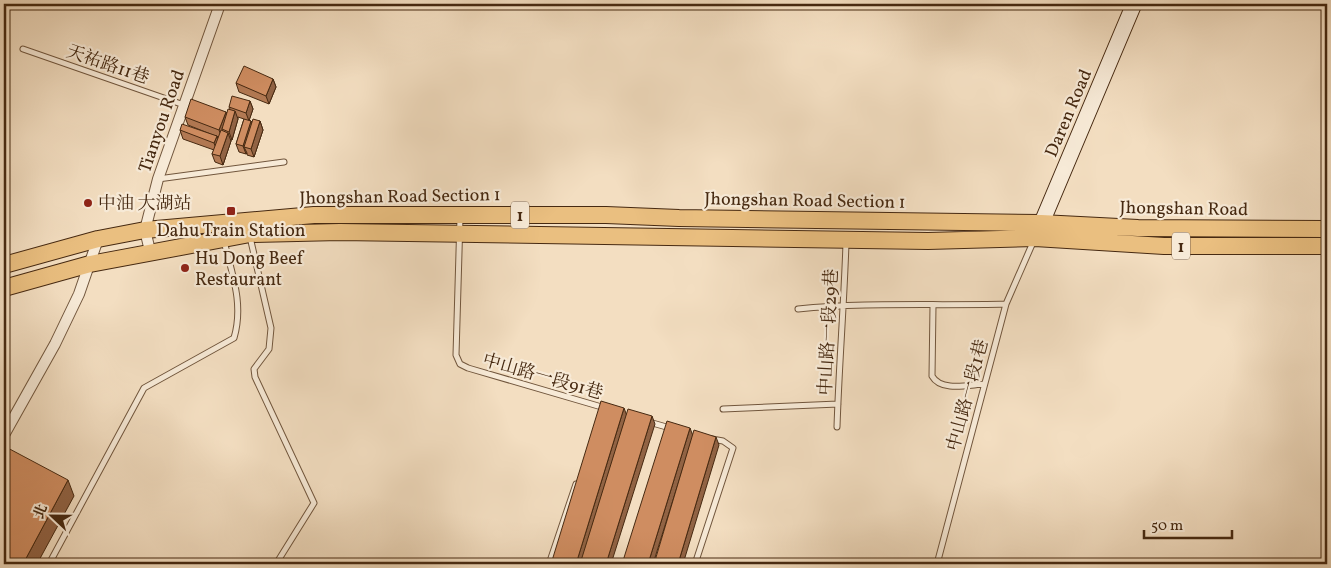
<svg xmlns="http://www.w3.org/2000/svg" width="1331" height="568" viewBox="0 0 1331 568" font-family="Vollkorn,'Noto Serif TC',serif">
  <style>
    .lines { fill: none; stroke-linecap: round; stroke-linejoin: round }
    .lane-casing { stroke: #71563d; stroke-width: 7 }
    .street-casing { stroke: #71563d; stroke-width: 12 }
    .secondary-casing { stroke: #462911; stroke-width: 17 }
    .primary-casing { stroke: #462911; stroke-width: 18 }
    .lane { stroke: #f7ead7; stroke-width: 5 }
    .street { stroke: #f7ead7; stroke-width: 10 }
    .secondary { stroke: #f7ead7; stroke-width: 15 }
    .primary { stroke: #eabf80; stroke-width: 16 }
    .wall { fill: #b27953; stroke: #462911 }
    .shaded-wall { fill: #916344; stroke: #462911 }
    .building { fill: #cf8d61; stroke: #462911 }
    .poi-dot { fill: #8f2418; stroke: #f7ead7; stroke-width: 2 }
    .labels { text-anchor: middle; stroke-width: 4.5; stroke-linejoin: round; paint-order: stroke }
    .shield { fill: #f7ead7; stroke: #7b634c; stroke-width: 1 }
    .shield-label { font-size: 16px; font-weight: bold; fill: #462911 }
    .street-label { font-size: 18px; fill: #462911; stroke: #f7ead7 }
    .poi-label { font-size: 18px; fill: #462911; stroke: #f7ead7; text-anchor: start }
  </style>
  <rect width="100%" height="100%" fill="#f3dec1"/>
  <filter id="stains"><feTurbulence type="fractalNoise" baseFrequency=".004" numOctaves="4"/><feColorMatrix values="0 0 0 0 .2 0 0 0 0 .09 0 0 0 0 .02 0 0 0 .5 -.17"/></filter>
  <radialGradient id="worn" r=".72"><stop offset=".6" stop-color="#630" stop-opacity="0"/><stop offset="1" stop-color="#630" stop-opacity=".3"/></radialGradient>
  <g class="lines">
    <defs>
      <path id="lane" d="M23 49 184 105
        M158 179 284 162
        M460 218 456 355 460 364 468 368 605 408
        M250 237 271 328 269 349 254 369 255 377 314 503 276 564
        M933 306 932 376C941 392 968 385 984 384
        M798 309C867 302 937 306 1006 304
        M723 409 838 404
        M649 422 670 428
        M837 427C839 365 844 304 846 243
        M49 564 144 388 234 338C244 304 232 274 224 241
        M549 564 576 484
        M695 564 733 448 723 441 712 439
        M937 564 1006 304 1034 240"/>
      <path id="street" d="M150 251 145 230 158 179 220 4
        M4 435 55 344 79 294 98 239"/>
      <path id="secondary" d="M1037 234 1134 4"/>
      <path id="primary" d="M4 265 98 239 145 230 314 215H606L679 218 1041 223 1138 228 1327 229
        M4 288 90 264 250 234 340 232 928 241 1035 238 1164 246H1327"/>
    </defs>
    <use href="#lane" class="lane-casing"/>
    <use href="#street" class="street-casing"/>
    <use href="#secondary" class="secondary-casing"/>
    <use href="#primary" class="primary-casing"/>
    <use href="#lane" class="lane"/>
    <use href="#street" class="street"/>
    <use href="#secondary" class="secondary"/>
    <use href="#primary" class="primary"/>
  </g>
  <path class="wall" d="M273 79 276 87 269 104 239 92 236 83Z
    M250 101 253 109 249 120 251 121 252 123 260 121 263 130 254 157 247 155V153L246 154 239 152 236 144 244 119 238 117V119L232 140H231V141L223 165 215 162 212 154 214 150 183 139 180 130 217 136 218 139V137L188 125 185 117 226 112 227 113 230 109 229 107Z"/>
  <path class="shaded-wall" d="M273 79 276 87 269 104 266 96Z
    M250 101 253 109 249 121 246 113Z
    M235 111 238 119 232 140 229 132Z
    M226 112 229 120 222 129 223 134 222 138 219 130Z
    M251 121 254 129 244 147 247 153 246 154 243 146Z
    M260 121 263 130 254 157 251 149Z
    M228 133 231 141 223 165 220 156Z
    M217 136 220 144 217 151 214 143Z
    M624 408 627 416 581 564H576Z
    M652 416 655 424 611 564H606Z
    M690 428 693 436 653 564H648Z
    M716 437 719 445 683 564H678Z
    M68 480 74 496 37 564H23Z"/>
  <path class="building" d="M244 66 273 79 266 96 236 83Z
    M232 96 250 101 246 113 229 107Z
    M191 99 226 112 219 130 185 117Z
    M228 109 235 111 229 132 222 129Z
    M244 119 251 121 243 146 236 144Z
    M253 119 260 121 251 149 244 147Z
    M182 124 217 136 214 143 180 130Z
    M221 130 228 133 220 156 212 154Z
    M601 401 624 408 576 564H551Z
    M628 409 652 416 606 564H580Z
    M667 421 690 428 648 564H622Z
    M694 430 716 437 678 564H654Z
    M4 446 68 480 23 564H4Z"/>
  <g class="poi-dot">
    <circle cx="88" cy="203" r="5"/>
    <rect x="226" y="206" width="10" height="10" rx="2.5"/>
    <circle cx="185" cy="268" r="5"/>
  </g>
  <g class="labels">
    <g class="shield">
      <rect x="511" y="201.5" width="18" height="27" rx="4"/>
      <rect x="1172" y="232.5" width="18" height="27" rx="4"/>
    </g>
    <g class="shield-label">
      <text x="520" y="221">1</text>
      <text x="1181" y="252">1</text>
    </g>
    <g class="street-label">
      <text transform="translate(108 64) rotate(19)" y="6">天祐路11巷</text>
      <text transform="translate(1068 113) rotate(-67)" y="6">Daren Road</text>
      <text transform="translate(161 121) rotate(-71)" y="6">Tianyou Road</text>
      <text transform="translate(400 196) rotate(-1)" y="6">Jhongshan Road Section 1</text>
      <text transform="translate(805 200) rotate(1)" y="6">Jhongshan Road Section 1</text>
      <text transform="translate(1184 208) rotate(1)" y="6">Jhongshan Road</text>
      <text transform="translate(828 332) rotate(-87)" y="6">中山路一段29巷</text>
      <text transform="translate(543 376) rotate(16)" y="6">中山路一段91巷</text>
      <text transform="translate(967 395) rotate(-75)" y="6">中山路一段1巷</text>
    </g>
    <g class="poi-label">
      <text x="98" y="209">中油 大湖站</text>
      <text x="231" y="236" text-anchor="middle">Dahu Train Station</text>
      <text x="195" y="264">Hu Dong Beef<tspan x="195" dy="21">Restaurant</tspan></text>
    </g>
  </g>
  <rect width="1331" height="568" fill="none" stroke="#f3dec1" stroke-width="20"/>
  <rect x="5" y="5" width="1321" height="558" fill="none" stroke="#462911" stroke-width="2.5"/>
  <rect x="10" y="10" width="1311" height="548" fill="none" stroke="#462911"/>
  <g transform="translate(52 516) rotate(292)" stroke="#f7ead7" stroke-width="4" paint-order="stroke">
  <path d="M0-4L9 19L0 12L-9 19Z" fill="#462911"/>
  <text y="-8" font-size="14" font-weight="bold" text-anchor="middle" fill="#462911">北</text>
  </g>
  <path d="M1144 530v8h88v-8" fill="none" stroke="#462911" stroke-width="2.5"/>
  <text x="1151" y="530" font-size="15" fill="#462911" stroke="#f7ead7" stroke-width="4" paint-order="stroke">50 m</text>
  <rect width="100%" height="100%" filter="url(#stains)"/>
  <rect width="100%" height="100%" fill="url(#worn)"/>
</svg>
